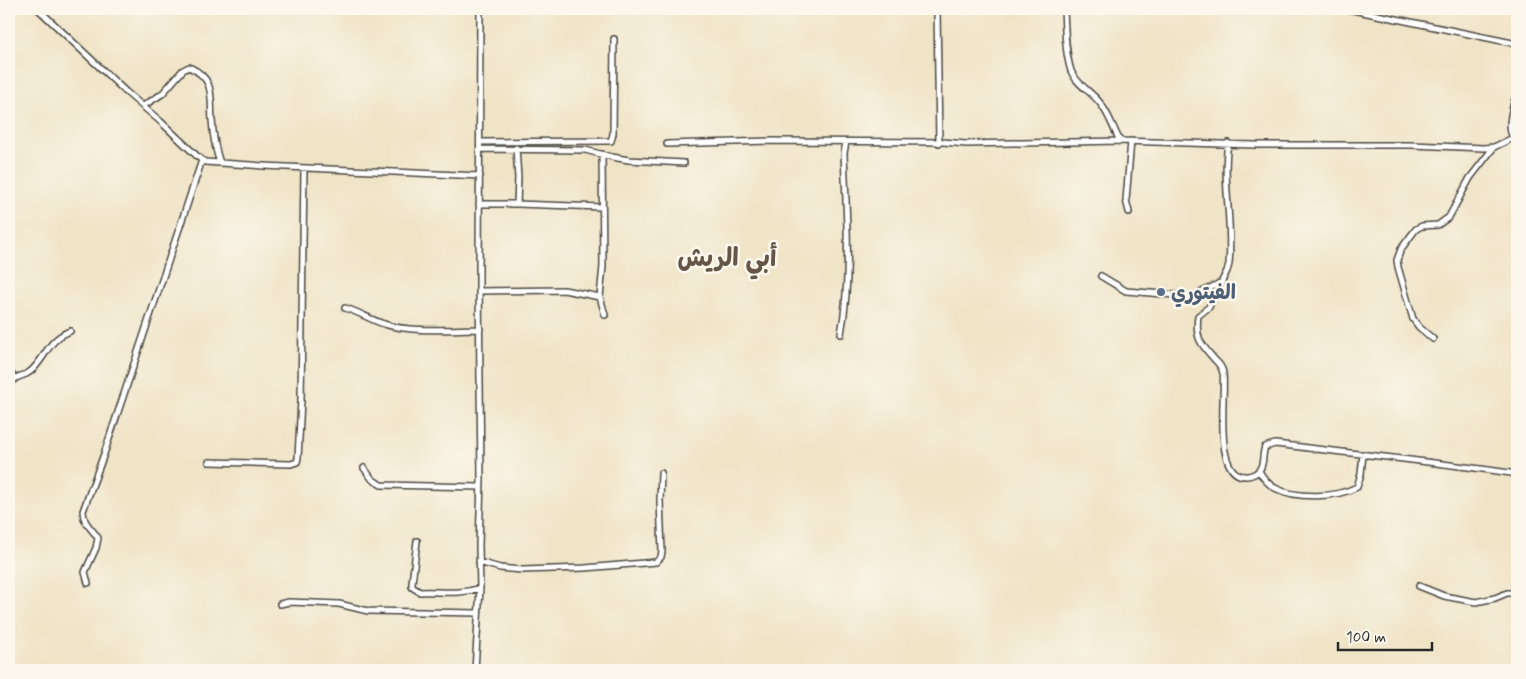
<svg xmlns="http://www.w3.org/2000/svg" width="1526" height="679" viewBox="0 0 1526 679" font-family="Mynerve,'Playpen Sans Arabic',sans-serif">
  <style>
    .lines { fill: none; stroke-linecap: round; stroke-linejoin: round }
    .street-casing { stroke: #494742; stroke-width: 8 }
    .street { stroke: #fff; stroke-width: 5 }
    .service-dot { fill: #5c6f8a; stroke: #fbf7ec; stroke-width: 2 }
    .labels { text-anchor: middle; stroke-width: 5; stroke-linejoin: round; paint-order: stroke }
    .service-label { font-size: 20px; font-weight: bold; fill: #4e5e75; stroke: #fbf7ec; text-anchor: start }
    .district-label { font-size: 25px; font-weight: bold; fill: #655648; stroke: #fbf7ec }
  </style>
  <rect width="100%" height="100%" fill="#fbf7ec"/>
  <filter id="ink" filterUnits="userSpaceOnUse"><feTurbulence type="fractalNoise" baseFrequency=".02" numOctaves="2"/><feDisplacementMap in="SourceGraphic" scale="10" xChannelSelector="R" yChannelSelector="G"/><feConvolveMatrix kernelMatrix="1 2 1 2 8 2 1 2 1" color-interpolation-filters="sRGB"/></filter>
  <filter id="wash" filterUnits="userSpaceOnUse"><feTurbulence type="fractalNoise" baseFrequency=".0096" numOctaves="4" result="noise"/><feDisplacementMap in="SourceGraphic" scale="20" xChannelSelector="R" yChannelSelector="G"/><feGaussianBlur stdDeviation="1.12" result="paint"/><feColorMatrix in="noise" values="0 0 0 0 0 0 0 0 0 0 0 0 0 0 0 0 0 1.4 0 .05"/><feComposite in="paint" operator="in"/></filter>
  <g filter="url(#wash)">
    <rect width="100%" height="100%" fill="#f0e4c7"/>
  </g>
  <g filter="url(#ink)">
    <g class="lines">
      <defs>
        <path id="street" d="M38 9 126 92 160 121 198 157 205 162 264 166 480 176
          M937 9 939 143
          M1064 9C1065 29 1065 52 1071 71 1077 85 1091 91 1100 103 1109 114 1113 128 1120 141
          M1348 9 1517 44
          M1517 90C1514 107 1503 129 1517 143
          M143 106 162 94 183 70 189 67C216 79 210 97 212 120 213 135 215 149 220 163
          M481 142 611 141 613 134 614 39
          M1228 143C1222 182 1233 224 1229 264L1227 271 1209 307 1198 316C1195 339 1201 344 1215 360 1219 364 1222 367 1223 373 1226 394 1212 479 1247 476 1251 476 1258 473 1260 469 1264 463 1262 454 1265 447L1275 444C1356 454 1437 462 1517 474
          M667 144 772 141 943 142 966 144 1120 141 1255 145H1412L1484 148 1494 147 1513 138
          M481 149 585 150 612 157 629 160 684 163
          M479 204H517L518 178 516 148
          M517 204 602 207
          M1129 212 1126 200 1131 141
          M1101 276 1126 291 1188 296 1196 295 1222 282
          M479 291 564 290 600 297 605 315
          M600 297 603 266 602 154
          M345 308C359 312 371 320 384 324 411 333 452 329 480 329
          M841 334C852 275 846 213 844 153L846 142
          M1433 339 1419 327 1413 319 1398 267 1397 260 1401 249 1416 229 1422 226 1438 225 1449 217 1470 178 1494 147
          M9 370 14 378
          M9 386C18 372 22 379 31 371 47 357 46 341 70 331
          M209 462 291 464 297 462 298 458 301 400 304 168
          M364 468 372 479 381 485 480 487
          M1259 471C1263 478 1268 484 1275 488 1296 499 1336 498 1357 487L1361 474 1363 454
          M417 541 412 583V587L420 592C440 591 460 595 480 588
          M479 562 500 568 522 570 585 568 656 562 661 557 662 551 660 501 661 473
          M88 583 85 572 96 548 98 538C92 528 83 524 83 511L104 454 202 160
          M1419 586 1444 596 1476 602 1495 598 1507 593H1517
          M280 604 289 602 339 604 368 611 478 613
          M475 670 480 588 479 546 481 480 479 281 480 9"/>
      </defs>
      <use href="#street" class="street-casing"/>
      <use href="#street" class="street"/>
    </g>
  </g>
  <circle class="service-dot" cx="1161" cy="292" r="5"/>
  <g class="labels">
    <g class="service-label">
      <text x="1171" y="299">الفيتوري</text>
    </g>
    <g class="district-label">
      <text x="727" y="266">أبي الريش</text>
    </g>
  </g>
  <rect width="1526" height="679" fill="none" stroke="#fbf7ec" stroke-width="30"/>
  <path d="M1338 642v8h94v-8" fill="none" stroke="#2b2b2b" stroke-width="2.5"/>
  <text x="1346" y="642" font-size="15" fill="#2b2b2b" stroke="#fbf7ec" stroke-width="4" paint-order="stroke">100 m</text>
</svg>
